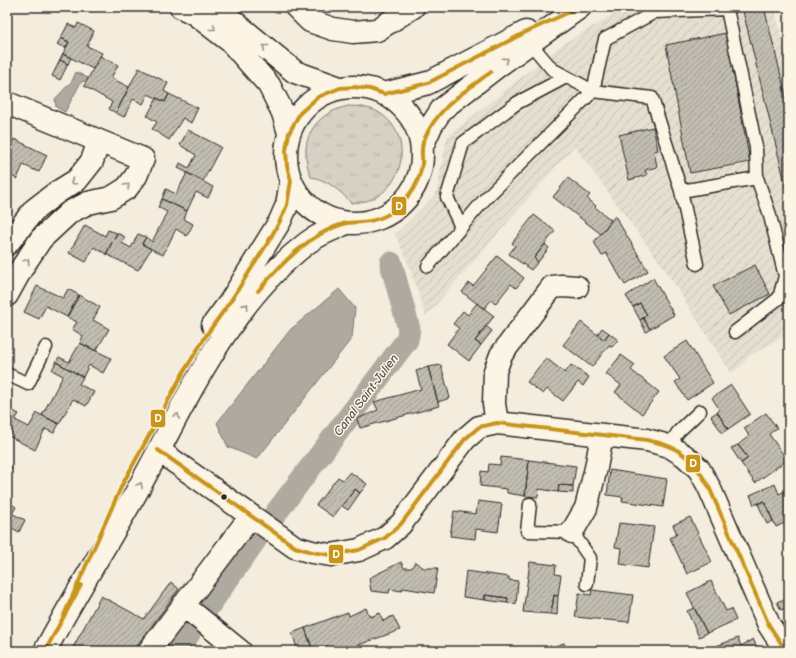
<svg xmlns="http://www.w3.org/2000/svg" width="796" height="658" viewBox="0 0 796 658" font-family="'Balsamiq Sans',sans-serif">
  <style>
    .industrial { fill: url(#industrial-furrows) }
    .grass { fill: url(#grass-tufts); stroke: #807e78 }
    .water { fill: #afaaa0; stroke: #7a7771 }
    .lines { fill: none; stroke-linecap: round; stroke-linejoin: round }
    .canal { stroke: #afaaa0; stroke-width: 23 }
    .building { fill: url(#building-hatch); stroke: #2b2b2b }
    .lane-casing { stroke: #2b2b2b; stroke-width: 15 }
    .street-casing { stroke: #2b2b2b; stroke-width: 25 }
    .secondary-casing { stroke: #2b2b2b; stroke-width: 25 }
    .primary-casing { stroke: #2b2b2b; stroke-width: 25 }
    .lane { stroke: #fcf5e5; stroke-width: 12 }
    .street { stroke: #fcf5e5; stroke-width: 22 }
    .secondary { stroke: #fcf5e5; stroke-width: 22 }
    .primary { stroke: #fcf5e5; stroke-width: 22 }
    .bus-1-casing { stroke: #fcf5e5; stroke-width: 7 }
    .bus-1 { stroke: #c8951a; stroke-width: 4 }
    .oneway { stroke: #949088 }
    .bus-dot { fill: #2b2b2b; stroke: #fcf5e5; stroke-width: 1.5 }
    .labels { text-anchor: middle; stroke-width: 3; stroke-linejoin: round; paint-order: stroke }
    .water-label { font-size: 12px; font-style: italic; fill: #595754; stroke: #fcf5e5 }
    .line-badge { stroke: #fcf5e5; stroke-width: 1.5 }
    .badge-label { font-size: 11px; text-anchor: middle; font-weight: bold; fill: #fff }
  </style>
  <defs>
    <pattern id="industrial-furrows" width="10" height="10" patternUnits="userSpaceOnUse"><rect width="10" height="10" fill="#e5dfd0"/><path d="M-1 1l2-2M0 10L10 0M9 11l2-2" fill="none" stroke="#c5c0b3"/></pattern>
    <pattern id="grass-tufts" width="24" height="20" patternUnits="userSpaceOnUse"><rect width="24" height="20" fill="#d6d1c4"/><path d="M3 7l-1-3M5 7V3M7 7l1-3M15 17l-1-3M17 17v-4M19 17l1-3" fill="none" stroke="#b8b4a9"/></pattern>
    <pattern id="building-hatch" width="6" height="6" patternUnits="userSpaceOnUse"><rect width="6" height="6" fill="#c2bdb1"/><path d="M-1 1l2-2M0 6l6-6M5 7l2-2" fill="none" stroke="#9e9a90"/></pattern>
  </defs>
  <rect width="100%" height="100%" fill="#f4edde"/>
  <filter id="ink" filterUnits="userSpaceOnUse"><feTurbulence type="fractalNoise" baseFrequency=".025" numOctaves="2"/><feDisplacementMap in="SourceGraphic" scale="8" xChannelSelector="R" yChannelSelector="G"/><feConvolveMatrix kernelMatrix="1 2 1 2 8 2 1 2 1" color-interpolation-filters="sRGB"/></filter>
  <g filter="url(#ink)">
    <path class="industrial" d="M627 7H774L789 65V333L750 356 740 367 731 373 663 267 574 146 426 316 406 258 395 235 436 194 447 137 564 43Z"/>
    <path class="grass" d="M348 106C358 106 368 107 378 112 411 131 408 181 374 198 367 202 359 202 351 203 341 191 326 179 311 177 297 143 312 114 348 106Z"/>
    <path class="water" d="M76 72 88 78 87 81 81 82 65 112 56 107 55 99 72 81Z
      M339 289 355 308 352 338 257 459 228 447 217 423 291 329Z"/>
    <g class="lines">
      <path class="canal" d="M276 513 407 340 409 329 391 263
        M206 610 256 539
        M176 651 189 634"/>
    </g>
    <path class="building" d="M742 7H764L789 108V199Z
      M78 23 94 31 87 46 102 53 93 69 63 54 69 42 61 38 68 24 76 28Z
      M726 33 750 162 690 173 666 45Z
      M61 38 69 42 65 48 57 44Z
      M63 54 71 58 68 64 60 60Z
      M100 56 118 65 111 78 129 87 116 113 109 109 112 102 84 86Z
      M60 60 68 64 60 80 52 76Z
      M139 68 168 83 164 91 169 94 165 102 148 94 143 104 133 99 124 117 116 113Z
      M169 94 198 108 191 123 183 118 169 140 152 129 157 122 147 116 157 98 165 102Z
      M653 127 658 150 654 151 657 167 645 170 647 175 629 180 619 135Z
      M188 130 221 147 203 181 178 168 180 163 189 168 196 155 180 145Z
      M14 139 47 155 39 172 23 165 17 179 7 173V154Z
      M187 173 213 187 208 198 196 192 187 211 162 199 166 189 176 194Z
      M568 178 590 195 587 198 596 206 595 207 611 220 601 234 553 197Z
      M162 199 187 211 184 219 193 224 187 236 176 229 163 255 142 244 146 237 152 242 167 212 158 207Z
      M534 215 555 231 534 258 538 262 531 270 509 254 515 246 512 243Z
      M615 216 648 271 625 285 606 253 602 256 594 242Z
      M85 225 105 236 108 230 117 233 106 254 94 247 86 262 69 253Z
      M117 233 125 237 122 243 131 248 138 234 146 237 142 244 151 249 138 270 106 254Z
      M545 244 549 248 538 262 534 258Z
      M497 256 524 278 516 288 511 284 495 304 491 300 484 309 462 292 469 283 473 286Z
      M755 265 770 294 729 315 713 286Z
      M653 278 674 315 650 329 643 318 647 315 640 303 633 307 626 296Z
      M37 286 63 298 68 289 79 295 67 317 46 306 39 319 24 312Z
      M79 295 100 307 93 320 109 329 96 351 80 343 83 336 72 329 77 322 67 317Z
      M477 303 494 316 475 341 481 345 469 361 447 344 459 328 453 324 463 311 468 315Z
      M640 303 647 315 640 320 633 307Z
      M643 318 650 329 646 332 640 320Z
      M581 322 604 340 609 333 618 340 612 347 609 345 592 367 563 345Z
      M486 326 492 331 481 345 475 341Z
      M602 328 609 333 604 340 598 334Z
      M687 341 713 383 687 400 675 382 680 379 664 356Z
      M80 343 111 358 103 373 89 365 83 377 56 362 59 357 69 362Z
      M621 355 635 365 631 370 659 392 642 414 615 392 621 385 606 374Z
      M546 358 565 373 571 365 589 377 583 386 578 382 563 401 547 389 543 394 527 382Z
      M56 362 83 377 79 384 94 392 86 406 73 399 59 424 42 415 63 376 52 370Z
      M441 365 450 398 438 402 428 367Z
      M428 367 439 406 360 428 357 419 378 410 374 402 421 389 416 371Z
      M731 385 750 414 728 429 717 412 720 410 712 398Z
      M11 410 19 414 15 420 29 427 37 413 59 424 54 433 45 429 35 450 7 435V418Z
      M717 412 728 429 722 433 711 416Z
      M766 413 777 428 769 434 787 460 755 483 741 463 748 458 738 445 749 436 744 428Z
      M738 445 748 458 741 463 731 448Z
      M501 457 529 460 525 496 507 493V489L480 486 481 471 488 472 489 464 500 465Z
      M529 460 576 466 573 486 559 485 558 492 539 489 538 497 525 496Z
      M7 465 12 468 7 476Z
      M610 470 667 479 663 507 622 501 623 497 607 495Z
      M350 472 367 484 360 493 355 489 333 517 316 505 338 477 343 480Z
      M775 484 779 494 789 489V521L776 527 764 501 754 505 750 495Z
      M559 485 573 486V493L558 492Z
      M355 489 360 493 348 510 342 506Z
      M7 501 16 507 12 514 7 511Z
      M478 501 502 504 498 532 476 529 475 539 450 536 454 511 476 514Z
      M764 501 773 521 767 524 758 504Z
      M7 511 25 520 19 532 7 525Z
      M690 517 712 562 687 574 670 538 677 534 673 525Z
      M619 523 654 527 648 568 620 564 622 548 615 547Z
      M401 562 404 568H412L415 562 424 568H438L434 593 403 588 402 591 390 589 389 593 371 591 369 578Z
      M530 562 556 565 555 574 561 575 558 596 554 595 551 614 523 612Z
      M466 571 509 577V580L518 581 516 604 507 603 508 598 485 595V600L463 597Z
      M711 581 726 611 731 609 736 620 707 633 687 593Z
      M171 582 179 589 133 651H71L101 596 144 619Z
      M592 590 633 595 629 622 575 617 579 593 591 595Z
      M485 595 508 598 507 603 485 600Z
      M554 595 558 596 557 615 551 614Z
      M789 597V607L781 610 777 602Z
      M366 608 370 617 380 613 383 621 393 616 400 630 342 651H313L305 628 348 612 349 616Z
      M694 608 707 633 699 637 687 611Z
      M305 628 313 651H298L292 633Z
      M738 638 741 646 753 639 759 651H718L716 646Z
      M564 643 567 651H541Z"/>
    <g class="lines">
      <defs>
        <path id="lane" d="M681 191 757 178 769 212 785 276 779 298 735 332
          M461 227 447 197 463 143 517 103 566 77
          M697 264 681 191 652 98 593 91 605 39 655 12 727 9 756 147 757 178
          M428 266 485 199 593 91 552 69 530 43
          M7 374 28 384 46 347
          M669 446 678 432 700 411
          M530 504 527 531 572 532 590 558 587 584"/>
        <path id="street" d="M296 7 310 21 333 29 353 32 377 30 413 7
          M7 103 99 141
          M7 244 34 210 56 193 77 180 92 161 99 141 143 159 136 176 127 188 111 198 88 203 70 212 41 239 23 266 7 295
          M497 423 494 404 495 371 501 355 552 287 562 286 577 287
          M158 450 295 547 312 552 331 555 359 550 385 538 401 524 465 439 479 427 497 423 647 440 669 446 685 456 699 469 709 487 769 625 786 651
          M572 532 586 508 596 468 602 435
          M183 605 240 651
          M149 651 251 516"/>
        <path id="secondary" d="M213 325 230 302 280 221 287 205 291 181
          M45 651C74 596 107 544 137 491 185 404 226 306 307 243 319 234 333 229 347 223"/>
        <path id="primary" d="M181 7 195 14 230 41 269 85 283 113 289 133
          M216 7 295 72 340 88
          M286 155a68 68 0 1 1 136 0a68 68 0 1 1-136 0Z
          M384 94 428 83 526 32
          M422 146 431 126 442 109 499 65 580 7"/>
      </defs>
      <use href="#lane" class="lane-casing"/>
      <use href="#street" class="street-casing"/>
      <use href="#secondary" class="secondary-casing"/>
      <use href="#primary" class="primary-casing"/>
      <use href="#lane" class="lane"/>
      <use href="#street" class="street"/>
      <use href="#secondary" class="secondary"/>
      <use href="#primary" class="primary"/>
      <defs>
        <path id="bus-1" d="M258 291C281 264 310 233 346 223 350 222 356 223 361 222 376 221 391 215 401 204 412 193 420 179 422 164 423 156 420 148 424 140 436 109 465 91 491 72
          M158 450 295 547 312 552 331 555 359 550 385 538 401 524 465 439 479 427 497 423 647 440C654 442 661 443 668 446 688 453 699 470 709 487L769 625 786 651
          M64 615 122 485 183 373 207 334 230 302 267 244 280 221 287 205 291 181 287 166 286 150 289 133 300 113 318 97 340 88 355 87 370 89 384 94 428 83 524 33 580 7
          M45 651 81 585"/>
      </defs>
      <use href="#bus-1" class="bus-1-casing"/>
      <use href="#bus-1" class="bus-1"/>
    </g>
    <defs><path id="oneway-chevron" d="M-2-3.5L2.5 0L-2 3.5" fill="none" stroke-width="1.6" stroke-linecap="round" stroke-linejoin="round"/></defs>
    <g class="oneway">
      <use href="#oneway-chevron" transform="translate(213 28) rotate(38)"/>
      <use href="#oneway-chevron" transform="translate(265 47) rotate(-141)"/>
      <use href="#oneway-chevron" transform="translate(506 60) rotate(-36)"/>
      <use href="#oneway-chevron" transform="translate(73 182) rotate(145)"/>
      <use href="#oneway-chevron" transform="translate(127 186) rotate(-45)"/>
      <use href="#oneway-chevron" transform="translate(27 261) rotate(-56)"/>
      <use href="#oneway-chevron" transform="translate(246 306) rotate(-51)"/>
      <use href="#oneway-chevron" transform="translate(177 416) rotate(-62)"/>
      <use href="#oneway-chevron" transform="translate(140 485) rotate(-62)"/>
    </g>
  </g>
  <circle class="bus-dot" cx="224" cy="497" r="3.5"/>
  <g class="labels">
    <g class="water-label">
      <text transform="translate(366 395) rotate(-53)" y="4">Canal Saint-Julien</text>
    </g>
  </g>
  <g class="line-badge">
    <rect x="391" y="196" width="16" height="20" rx="4" fill="#c8951a"/>
    <rect x="150" y="409" width="16" height="19" rx="4" fill="#c8951a"/>
    <rect x="685" y="454" width="16" height="19" rx="4" fill="#c8951a"/>
    <rect x="328" y="544" width="16" height="20" rx="4" fill="#c8951a"/>
  </g>
  <g class="badge-label">
    <text x="399" y="210">D</text>
    <text x="158" y="422">D</text>
    <text x="693" y="467">D</text>
    <text x="336" y="558">D</text>
  </g>
  <rect width="796" height="658" fill="none" stroke="#fcf5e5" stroke-width="24"/>
  <rect x="12" y="12" width="772" height="634" fill="none" stroke="#2b2b2b" stroke-width="1.5" filter="url(#ink)"/>
</svg>
